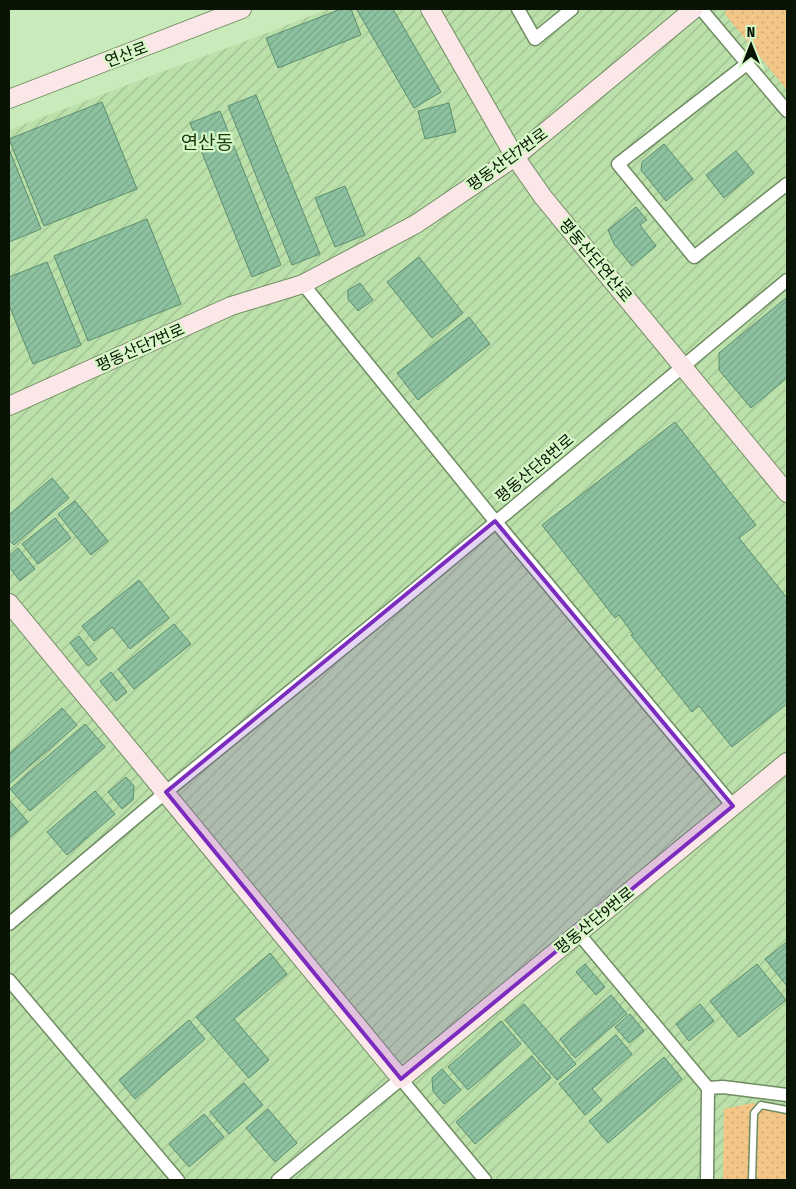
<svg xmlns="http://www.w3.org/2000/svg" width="796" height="1189" viewBox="0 0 796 1189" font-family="'Fira Sans Condensed','Noto Sans KR',sans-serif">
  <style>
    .industrial { fill: url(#industrial-furrows) }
    .grass { fill: url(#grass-dots) }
    .building { fill: url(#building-hatch); stroke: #5c8e6f }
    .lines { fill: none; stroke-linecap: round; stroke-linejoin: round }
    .lane-casing { stroke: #6f8d61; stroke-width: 9 }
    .street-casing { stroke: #6f8d61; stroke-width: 15 }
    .secondary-casing { stroke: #6f8d61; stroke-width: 20 }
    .lane { stroke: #fff; stroke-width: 6 }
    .street { stroke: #fff; stroke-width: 12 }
    .secondary { stroke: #fce7e8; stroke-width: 18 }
    .marked { fill: #7b2cbf; fill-opacity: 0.2; stroke: #7b2cbf; stroke-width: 4; stroke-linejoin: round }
    .labels { text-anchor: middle; stroke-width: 4.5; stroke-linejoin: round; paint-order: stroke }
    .street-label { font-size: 16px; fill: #091404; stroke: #d6f8c7 }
    .quarter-label { font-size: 19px; fill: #1e380f; stroke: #d6f8c7 }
  </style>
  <defs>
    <pattern id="industrial-furrows" width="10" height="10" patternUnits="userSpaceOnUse" patternTransform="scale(1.25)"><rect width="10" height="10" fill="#bbe0aa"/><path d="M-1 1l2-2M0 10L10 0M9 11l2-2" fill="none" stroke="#9fbf91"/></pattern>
    <pattern id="grass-dots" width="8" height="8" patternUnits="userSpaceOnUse" patternTransform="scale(1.25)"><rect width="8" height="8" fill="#f2c686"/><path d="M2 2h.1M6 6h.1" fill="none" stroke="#cea972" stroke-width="1.8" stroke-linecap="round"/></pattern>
    <pattern id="building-hatch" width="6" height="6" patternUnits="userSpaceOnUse" patternTransform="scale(1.25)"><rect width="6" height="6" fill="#8dc2a0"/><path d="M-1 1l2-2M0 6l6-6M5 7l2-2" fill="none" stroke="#78a688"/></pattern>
  </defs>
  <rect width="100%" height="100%" fill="#c9eaba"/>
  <path class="industrial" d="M328 9H787V1115L753 1103 725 1109 723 1180H9V130L159 73 238 44Z"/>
  <path class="grass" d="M727 9H787V90L725 14Z
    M753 1103 787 1115 786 1180H723L724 1109Z"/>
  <path class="building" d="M341 9H351L361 35 278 68 266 38Z
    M360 9H393L441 92 414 108 357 10Z
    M256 95 320 254 292 265 228 106Z
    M102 102 137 189 44 226 9 139Z
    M449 103 456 132 425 139 418 111Z
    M220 111 281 265 252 277 190 123Z
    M664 144 693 179 666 201 641 170 642 162Z
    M9 149 41 229 9 242Z
    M736 151 754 173 724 198 706 175Z
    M345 186 365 235 335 247 315 198Z
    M636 207 647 220 640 225 656 246 632 266 614 244 608 230Z
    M147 219 181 304 88 341 54 256Z
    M419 257 463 313 432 338 387 282Z
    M47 262 81 345 33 364 9 305V277Z
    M360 283 373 300 358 311 348 299V290Z
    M786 298 787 300V378L751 408 719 370V353Z
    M469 317 490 344 418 400 397 373Z
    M675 422 756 525 739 538 787 598V704L732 747 699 706 692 712 631 635 633 634 619 615 615 618 542 525Z
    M52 478 69 498 14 545 9 540V515Z
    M75 501 108 541 91 555 58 514Z
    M55 518 71 538 38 564 22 544Z
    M18 548 35 569 20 581 9 567V556Z
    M139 580 169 618 130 649 112 627 94 641 82 626Z
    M174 624 191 644 134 689 118 669Z
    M79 636 97 659 88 666 70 643Z
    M111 672 127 692 116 701 100 681Z
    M62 708 77 725 9 784V754Z
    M85 724 105 747 30 811 10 789Z
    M126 777 134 786 133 800 122 809 108 792Z
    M95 791 115 814 67 855 47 832Z
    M9 800 28 822 9 838Z
    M787 942V986L765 959Z
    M270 953 287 974 234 1019 269 1060 249 1078 196 1017Z
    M585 964 605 987 596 995 576 972Z
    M757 964 786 1000 739 1037 710 1001Z
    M611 995 627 1014 575 1058 560 1039Z
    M524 1004 576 1064 557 1080 505 1020Z
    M700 1004 714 1021 689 1041 676 1024Z
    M630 1014 644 1031 629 1043 615 1027Z
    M189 1020 205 1039 135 1099 119 1080Z
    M501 1021 521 1044 468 1090 448 1067Z
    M616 1035 632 1054 592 1089 602 1100 585 1115 559 1084Z
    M532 1056 551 1078 475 1144 456 1122Z
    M664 1057 682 1079 608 1143 589 1121Z
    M442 1069 461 1090 444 1104 433 1091 432 1078Z
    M244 1083 263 1105 229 1134 210 1112Z
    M268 1109 297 1143 275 1162 246 1128Z
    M204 1114 224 1137 189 1167 169 1144Z"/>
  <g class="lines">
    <defs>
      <path id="lane" d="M752 1180 754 1113 761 1105 787 1110"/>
      <path id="street" d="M518 9 535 39 572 9
        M701 9 787 111
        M748 63 618 164 694 257 787 184
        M303 284 495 521 733 806
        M9 924 166 792 390 610 787 280
        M579 934 708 1088
        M9 980 178 1180
        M278 1180 401 1079 485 1180
        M707 1180 708 1088 723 1087 787 1095"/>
      <path id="secondary" d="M430 9 515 157 543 197 787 493
        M9 99 242 9
        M9 406 231 306 303 284 416 224 515 157 694 9
        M9 603 401 1079 787 762"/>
    </defs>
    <use href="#lane" class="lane-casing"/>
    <use href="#street" class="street-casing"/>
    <use href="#secondary" class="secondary-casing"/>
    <use href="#lane" class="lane"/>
    <use href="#street" class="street"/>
    <use href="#secondary" class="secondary"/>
  </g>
  <path class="marked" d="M495 521 733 806 401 1079 166 792Z"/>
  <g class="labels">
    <g class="street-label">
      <text transform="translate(126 54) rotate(-21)" y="6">연산로</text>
      <text transform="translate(507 159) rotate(-36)" y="6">평동산단7번로</text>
      <text transform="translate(596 260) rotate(50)" y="6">평동산단연산로</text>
      <text transform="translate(140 347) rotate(-24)" y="6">평동산단7번로</text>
      <text transform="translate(534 468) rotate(-40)" y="6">평동산단8번로</text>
      <text transform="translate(594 920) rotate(-39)" y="6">평동산단9번로</text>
    </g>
    <g class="quarter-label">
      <text x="207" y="149">연산동</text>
    </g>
  </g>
  <rect width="796" height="1189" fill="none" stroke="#091404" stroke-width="20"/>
  <g transform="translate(751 45)" stroke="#d6f8c7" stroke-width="4" paint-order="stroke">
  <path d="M0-4L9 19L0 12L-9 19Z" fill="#091404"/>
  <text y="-8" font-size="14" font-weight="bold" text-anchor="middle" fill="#091404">N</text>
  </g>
</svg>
